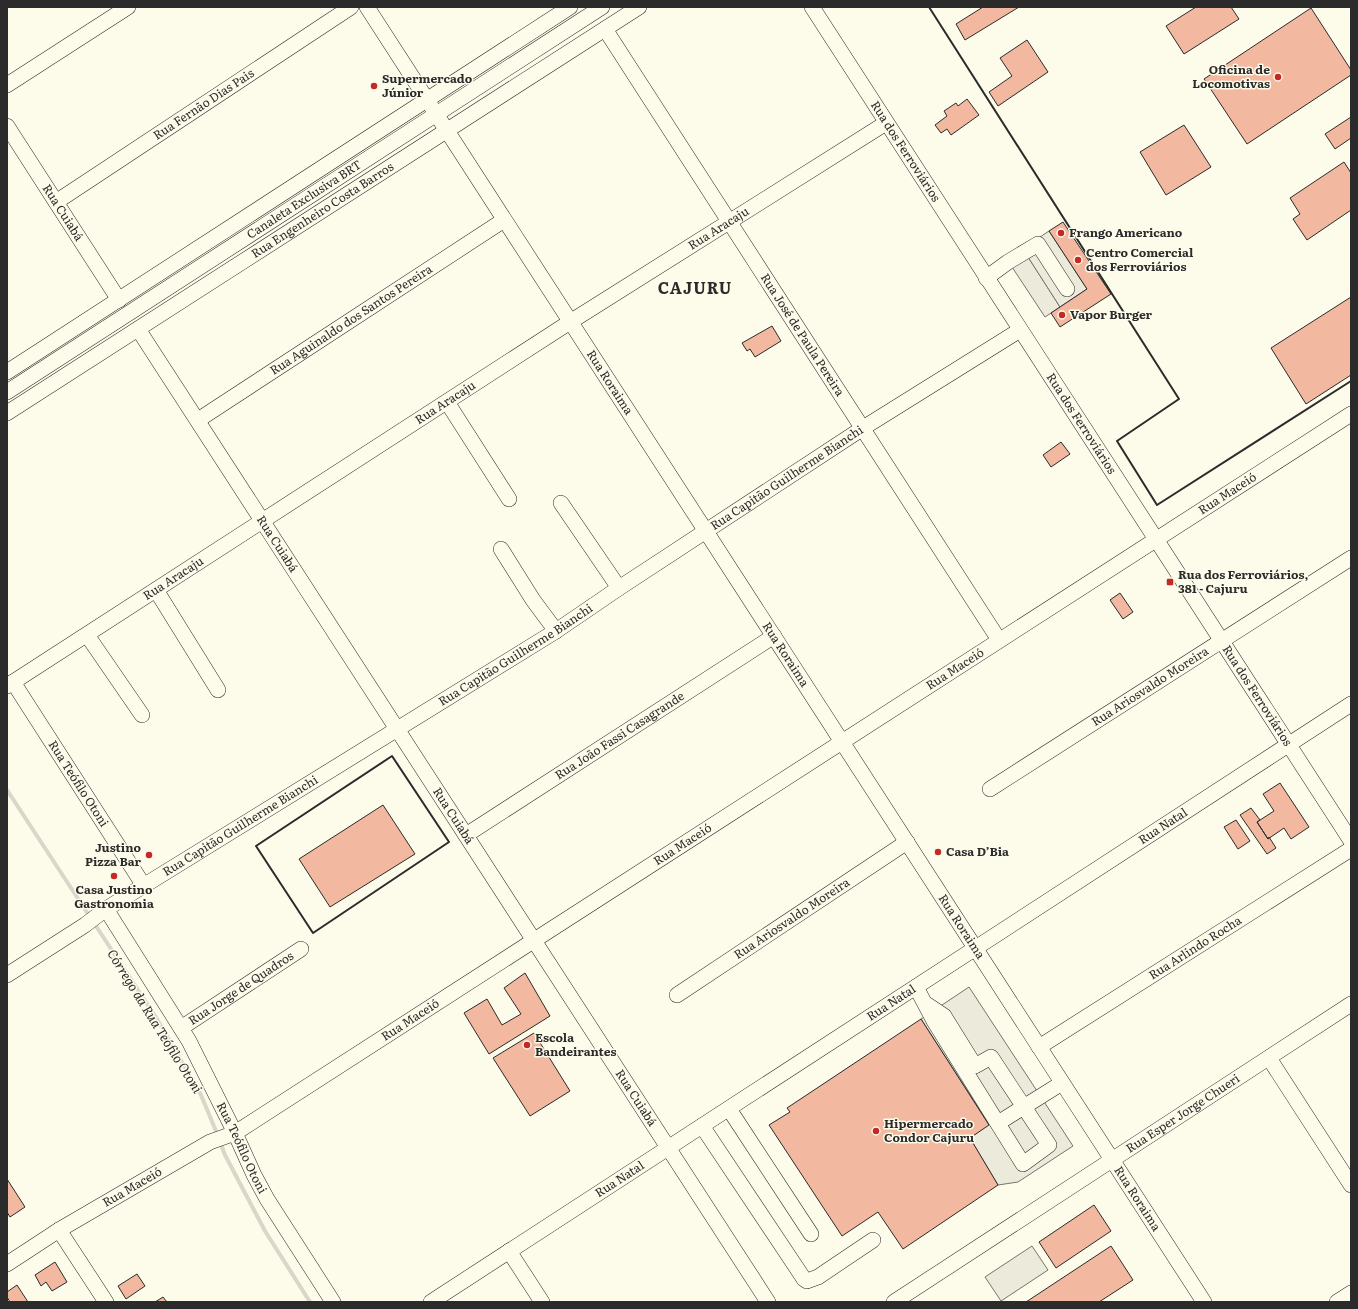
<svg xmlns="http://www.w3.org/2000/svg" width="1358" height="1309" viewBox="0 0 1358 1309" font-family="Literata,serif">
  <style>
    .green { fill: #ecebdb; stroke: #74746e }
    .parking { fill: #eceadb; stroke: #74746e }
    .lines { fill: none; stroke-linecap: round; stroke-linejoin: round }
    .stream { stroke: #d8d7c9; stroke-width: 4 }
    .building { fill: #f2b8a0; stroke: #2b2b2b }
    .minor-casing { stroke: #2b2b2b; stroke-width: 16 }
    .minor { stroke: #fdfbea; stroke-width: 15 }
    .wall { stroke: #2b2b2b; stroke-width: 2 }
    .poi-dot { fill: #c62828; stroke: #fdfbea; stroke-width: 1.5 }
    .labels { text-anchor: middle; stroke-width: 3; stroke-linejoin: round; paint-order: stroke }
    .poi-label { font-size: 12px; font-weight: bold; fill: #2b2b2b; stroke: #fdfbea; text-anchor: start }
    .street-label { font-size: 12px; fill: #2b2b2b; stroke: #fdfbea }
    .water-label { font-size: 13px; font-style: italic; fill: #2b2b2b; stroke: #fdfbea }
    .district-label { font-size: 16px; font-weight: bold; letter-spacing: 1px; fill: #2b2b2b; stroke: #fdfbea }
  </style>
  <rect width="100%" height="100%" fill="#fdfbea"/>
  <path class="green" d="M1028 257 1060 307 1045 317 1012 267Z
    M1032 1246 1048 1270 1001 1301 985 1277Z"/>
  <path class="parking" d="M1049 231 1087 289 1060 307 1028 257 1007 259Z
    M969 987 1073 1146 1018 1182 998 1185 970 1138 989 1124 921 1019Z"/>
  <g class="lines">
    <path class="stream" d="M7 790 90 917
      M94 923 157 1019 201 1095 218 1136
      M220 1142 225 1155 265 1231 310 1302"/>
  </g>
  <path class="building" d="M983 7H1019L965 40 956 24Z
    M1196 7H1231L1239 19 1184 54 1166 26Z
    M1311 8 1351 70V75L1247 144 1204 79Z
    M1027 40 1048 72 998 106 989 92 1012 76 1000 58Z
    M967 99 979 115 951 135 947 129 941 133 935 125 947 116 944 111 956 103 958 106Z
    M1351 117V138L1335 149 1325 134Z
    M1184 125 1211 167 1166 195 1140 152Z
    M1344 162 1351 173V210L1307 240 1293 219 1300 214 1290 198Z
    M1063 222 1111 294 1060 327 1051 313 1087 289 1049 231Z
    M1351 297V375L1306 404 1271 348Z
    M772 326 781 341 755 357 750 349 747 351 742 343Z
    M1061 442 1070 454 1051 467 1043 455Z
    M1120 593 1133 612 1123 619 1110 600Z
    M1280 783 1309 827 1291 839 1284 828 1268 839 1257 822 1274 811 1263 794Z
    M383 805 415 854 330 907 299 859Z
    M1251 808 1260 820 1257 822 1268 839 1269 837 1276 848 1267 854 1240 815Z
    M1236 820 1250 841 1238 849 1224 827Z
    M525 973 550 1016 489 1054 464 1013 487 999 502 1025 521 1014 504 988Z
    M921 1019 989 1125 970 1138 998 1185 903 1249 878 1212 842 1236 769 1125 790 1112 787 1108Z
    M534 1033 570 1091 530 1116 493 1058Z
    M7 1179 25 1207 10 1217 7 1212Z
    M1094 1205 1111 1231 1056 1268 1039 1242Z
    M1111 1246 1133 1280 1099 1302H1026Z
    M55 1262 67 1282 52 1291 46 1282 41 1286 35 1275Z
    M137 1274 145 1286 126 1299 118 1286Z
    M17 1285 28 1302H10L7 1297V1292Z
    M163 1297 167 1302H155Z"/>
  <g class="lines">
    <defs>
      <g id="minor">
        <path id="s1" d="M367 7 1204 1302"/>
        <path id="s2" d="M812 7 1351 841"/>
        <path id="s3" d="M605 29 999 640"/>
        <path d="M7 85 128 7"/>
        <path id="s4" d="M7 126 119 300"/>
        <path id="s5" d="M56 202 351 7"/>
        <path d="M986 278 1008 262 1038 244 1067 289"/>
        <path id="s6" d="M138 329 768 1302"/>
        <path d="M7 372 570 7"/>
        <path id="s7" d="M7 392 602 7"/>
        <path d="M447 402 509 499"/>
        <path id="s8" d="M7 413 639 7"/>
        <path id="s9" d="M198 420 504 220"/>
        <path d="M561 503 619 588"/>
        <path d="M501 549 533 600 556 631"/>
        <path d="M156 590 218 690"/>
        <path d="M87 635 142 715"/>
        <path id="s10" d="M13 682 144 886"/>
        <path id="s11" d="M7 686 570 322 886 123"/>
        <path id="s12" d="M990 789 1351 558"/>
        <path id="s13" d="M466 835 774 636"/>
        <path id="s14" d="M106 909 189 1041 235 1133 254 1175 267 1199 333 1302"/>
        <path id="s15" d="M7 975 85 925 106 909 556 631 619 588 863 428 1020 330"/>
        <path d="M916 987 934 1021 1023 1164 1049 1145 991 1057 975 1066 944 1016 926 1004"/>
        <path id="s16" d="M677 995 907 842"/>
        <path id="s17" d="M181 1028 301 949"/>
        <path id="s18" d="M1039 1047 1351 849"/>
        <path d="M1269 1058 1351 1185"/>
        <path d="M729 1109 811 1234"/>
        <path d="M998 1123 1062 1083"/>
        <path d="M702 1126 804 1279 807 1281 818 1277 873 1240"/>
        <path d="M59 1230 106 1302"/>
        <path d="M509 1251 542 1302"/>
        <path id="s19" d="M7 1264 59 1230 210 1142 235 1133 1351 414"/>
        <path id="s20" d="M431 1302 1351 704"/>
        <path id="s21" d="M894 1302 1351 1004"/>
        <path d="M1337 1302 1351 1293"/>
      </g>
    </defs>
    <use href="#minor" class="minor-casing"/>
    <use href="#minor" class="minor"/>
    <path class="wall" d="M929 7 1179 399 1117 441 1157 505 1351 381
      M392 756 449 842 313 933 256 846Z"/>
  </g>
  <g class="poi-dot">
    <circle cx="1278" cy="77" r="4"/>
    <circle cx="374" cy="86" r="4"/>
    <circle cx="1061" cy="233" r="4"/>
    <circle cx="1078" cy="260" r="4"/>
    <circle cx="1062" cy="315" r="4"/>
    <rect x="1166" y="578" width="8" height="8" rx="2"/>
    <circle cx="938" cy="852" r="4"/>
    <circle cx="149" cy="855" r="4"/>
    <circle cx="114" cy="876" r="4"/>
    <circle cx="527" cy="1045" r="4"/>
    <circle cx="876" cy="1131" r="4"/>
  </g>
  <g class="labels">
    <g class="poi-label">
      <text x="1270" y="74" text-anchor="end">Oficina de<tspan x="1270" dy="14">Locomotivas</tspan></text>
      <text x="382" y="83">Supermercado<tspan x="382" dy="14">Júnior</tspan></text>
      <text x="1069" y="237">Frango Americano</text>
      <text x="1086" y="257">Centro Comercial<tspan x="1086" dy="14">dos Ferroviários</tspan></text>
      <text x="1070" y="319">Vapor Burger</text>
      <text x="1178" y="579">Rua dos Ferroviários,<tspan x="1178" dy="14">381 - Cajuru</tspan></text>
      <text x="141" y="852" text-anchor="end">Justino<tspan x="141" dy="14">Pizza Bar</tspan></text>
      <text x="946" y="856">Casa D’Bia</text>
      <text x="114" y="894" text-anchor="middle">Casa Justino<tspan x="114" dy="14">Gastronomia</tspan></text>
      <text x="535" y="1042">Escola<tspan x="535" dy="14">Bandeirantes</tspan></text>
      <text x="884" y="1128">Hipermercado<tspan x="884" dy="14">Condor Cajuru</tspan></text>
    </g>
    <g class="street-label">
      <text dy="4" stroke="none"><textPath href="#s5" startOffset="177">Rua Fernão Dias Pais</textPath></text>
      <text dy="4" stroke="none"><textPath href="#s2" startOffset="172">Rua dos Ferroviários</textPath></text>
      <text dy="4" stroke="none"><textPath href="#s7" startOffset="354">Canaleta Exclusiva BRT</textPath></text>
      <text dy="4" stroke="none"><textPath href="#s8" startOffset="375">Rua Engenheiro Costa Barros</textPath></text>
      <text dy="4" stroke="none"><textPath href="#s4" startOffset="103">Rua Cuiabá</textPath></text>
      <text dy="4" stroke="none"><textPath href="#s11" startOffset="846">Rua Aracaju</textPath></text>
      <text dy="4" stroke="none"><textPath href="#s9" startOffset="183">Rua Aguinaldo dos Santos Pereira</textPath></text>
      <text dy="4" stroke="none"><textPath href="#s3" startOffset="364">Rua José de Paula Pereira</textPath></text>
      <text dy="4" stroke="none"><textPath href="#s1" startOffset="447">Rua Roraima</textPath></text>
      <text dy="4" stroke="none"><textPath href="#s11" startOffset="522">Rua Aracaju</textPath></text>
      <text dy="4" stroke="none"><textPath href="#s2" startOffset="496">Rua dos Ferroviários</textPath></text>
      <text dy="4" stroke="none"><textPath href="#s15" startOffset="925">Rua Capitão Guilherme Bianchi</textPath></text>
      <text dy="4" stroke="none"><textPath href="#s19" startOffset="1444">Rua Maceió</textPath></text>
      <text dy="4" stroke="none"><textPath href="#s6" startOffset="256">Rua Cuiabá</textPath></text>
      <text dy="4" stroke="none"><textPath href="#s11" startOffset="198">Rua Aracaju</textPath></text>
      <text dy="4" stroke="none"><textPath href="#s1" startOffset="771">Rua Roraima</textPath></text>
      <text dy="4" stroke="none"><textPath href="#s15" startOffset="601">Rua Capitão Guilherme Bianchi</textPath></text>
      <text dy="4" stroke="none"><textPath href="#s19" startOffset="1120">Rua Maceió</textPath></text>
      <text dy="4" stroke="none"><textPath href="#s12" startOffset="190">Rua Ariosvaldo Moreira</textPath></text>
      <text dy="4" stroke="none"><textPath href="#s2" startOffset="820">Rua dos Ferroviários</textPath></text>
      <text dy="4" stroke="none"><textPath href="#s13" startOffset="183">Rua João Fassi Casagrande</textPath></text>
      <text dy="4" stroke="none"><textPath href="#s10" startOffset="121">Rua Teófilo Otoni</textPath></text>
      <text dy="4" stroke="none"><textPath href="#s6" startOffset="580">Rua Cuiabá</textPath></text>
      <text dy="4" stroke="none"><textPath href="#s15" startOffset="277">Rua Capitão Guilherme Bianchi</textPath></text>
      <text dy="4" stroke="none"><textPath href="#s20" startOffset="873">Rua Natal</textPath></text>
      <text dy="4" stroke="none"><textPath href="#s19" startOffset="796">Rua Maceió</textPath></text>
      <text dy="4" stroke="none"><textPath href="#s16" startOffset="138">Rua Ariosvaldo Moreira</textPath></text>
      <text dy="4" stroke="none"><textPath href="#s1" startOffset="1095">Rua Roraima</textPath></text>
      <text dy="4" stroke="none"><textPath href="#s18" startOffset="185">Rua Arlindo Rocha</textPath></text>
      <text dy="4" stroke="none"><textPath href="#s17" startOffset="72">Rua Jorge de Quadros</textPath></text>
      <text dy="4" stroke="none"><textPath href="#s20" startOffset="549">Rua Natal</textPath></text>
      <text dy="4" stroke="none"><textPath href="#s19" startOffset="472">Rua Maceió</textPath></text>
      <text dy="4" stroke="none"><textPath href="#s6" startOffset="916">Rua Cuiabá</textPath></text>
      <text dy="4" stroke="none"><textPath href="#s21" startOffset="345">Rua Esper Jorge Chueri</textPath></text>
      <text dy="4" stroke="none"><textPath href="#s14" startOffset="275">Rua Teófilo Otoni</textPath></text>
      <text dy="4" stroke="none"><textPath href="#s20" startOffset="225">Rua Natal</textPath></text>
      <text dy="4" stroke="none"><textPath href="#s19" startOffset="147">Rua Maceió</textPath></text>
      <text dy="4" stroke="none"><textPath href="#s1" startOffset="1419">Rua Roraima</textPath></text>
    </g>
    <g class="water-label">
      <text transform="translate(155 1021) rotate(58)" y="5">Córrego da Rua Teófilo Otoni</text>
    </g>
    <g class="district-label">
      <text x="695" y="294">CAJURU</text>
    </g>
  </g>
  <rect width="1358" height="1309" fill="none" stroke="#2b2b2b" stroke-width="16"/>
</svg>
